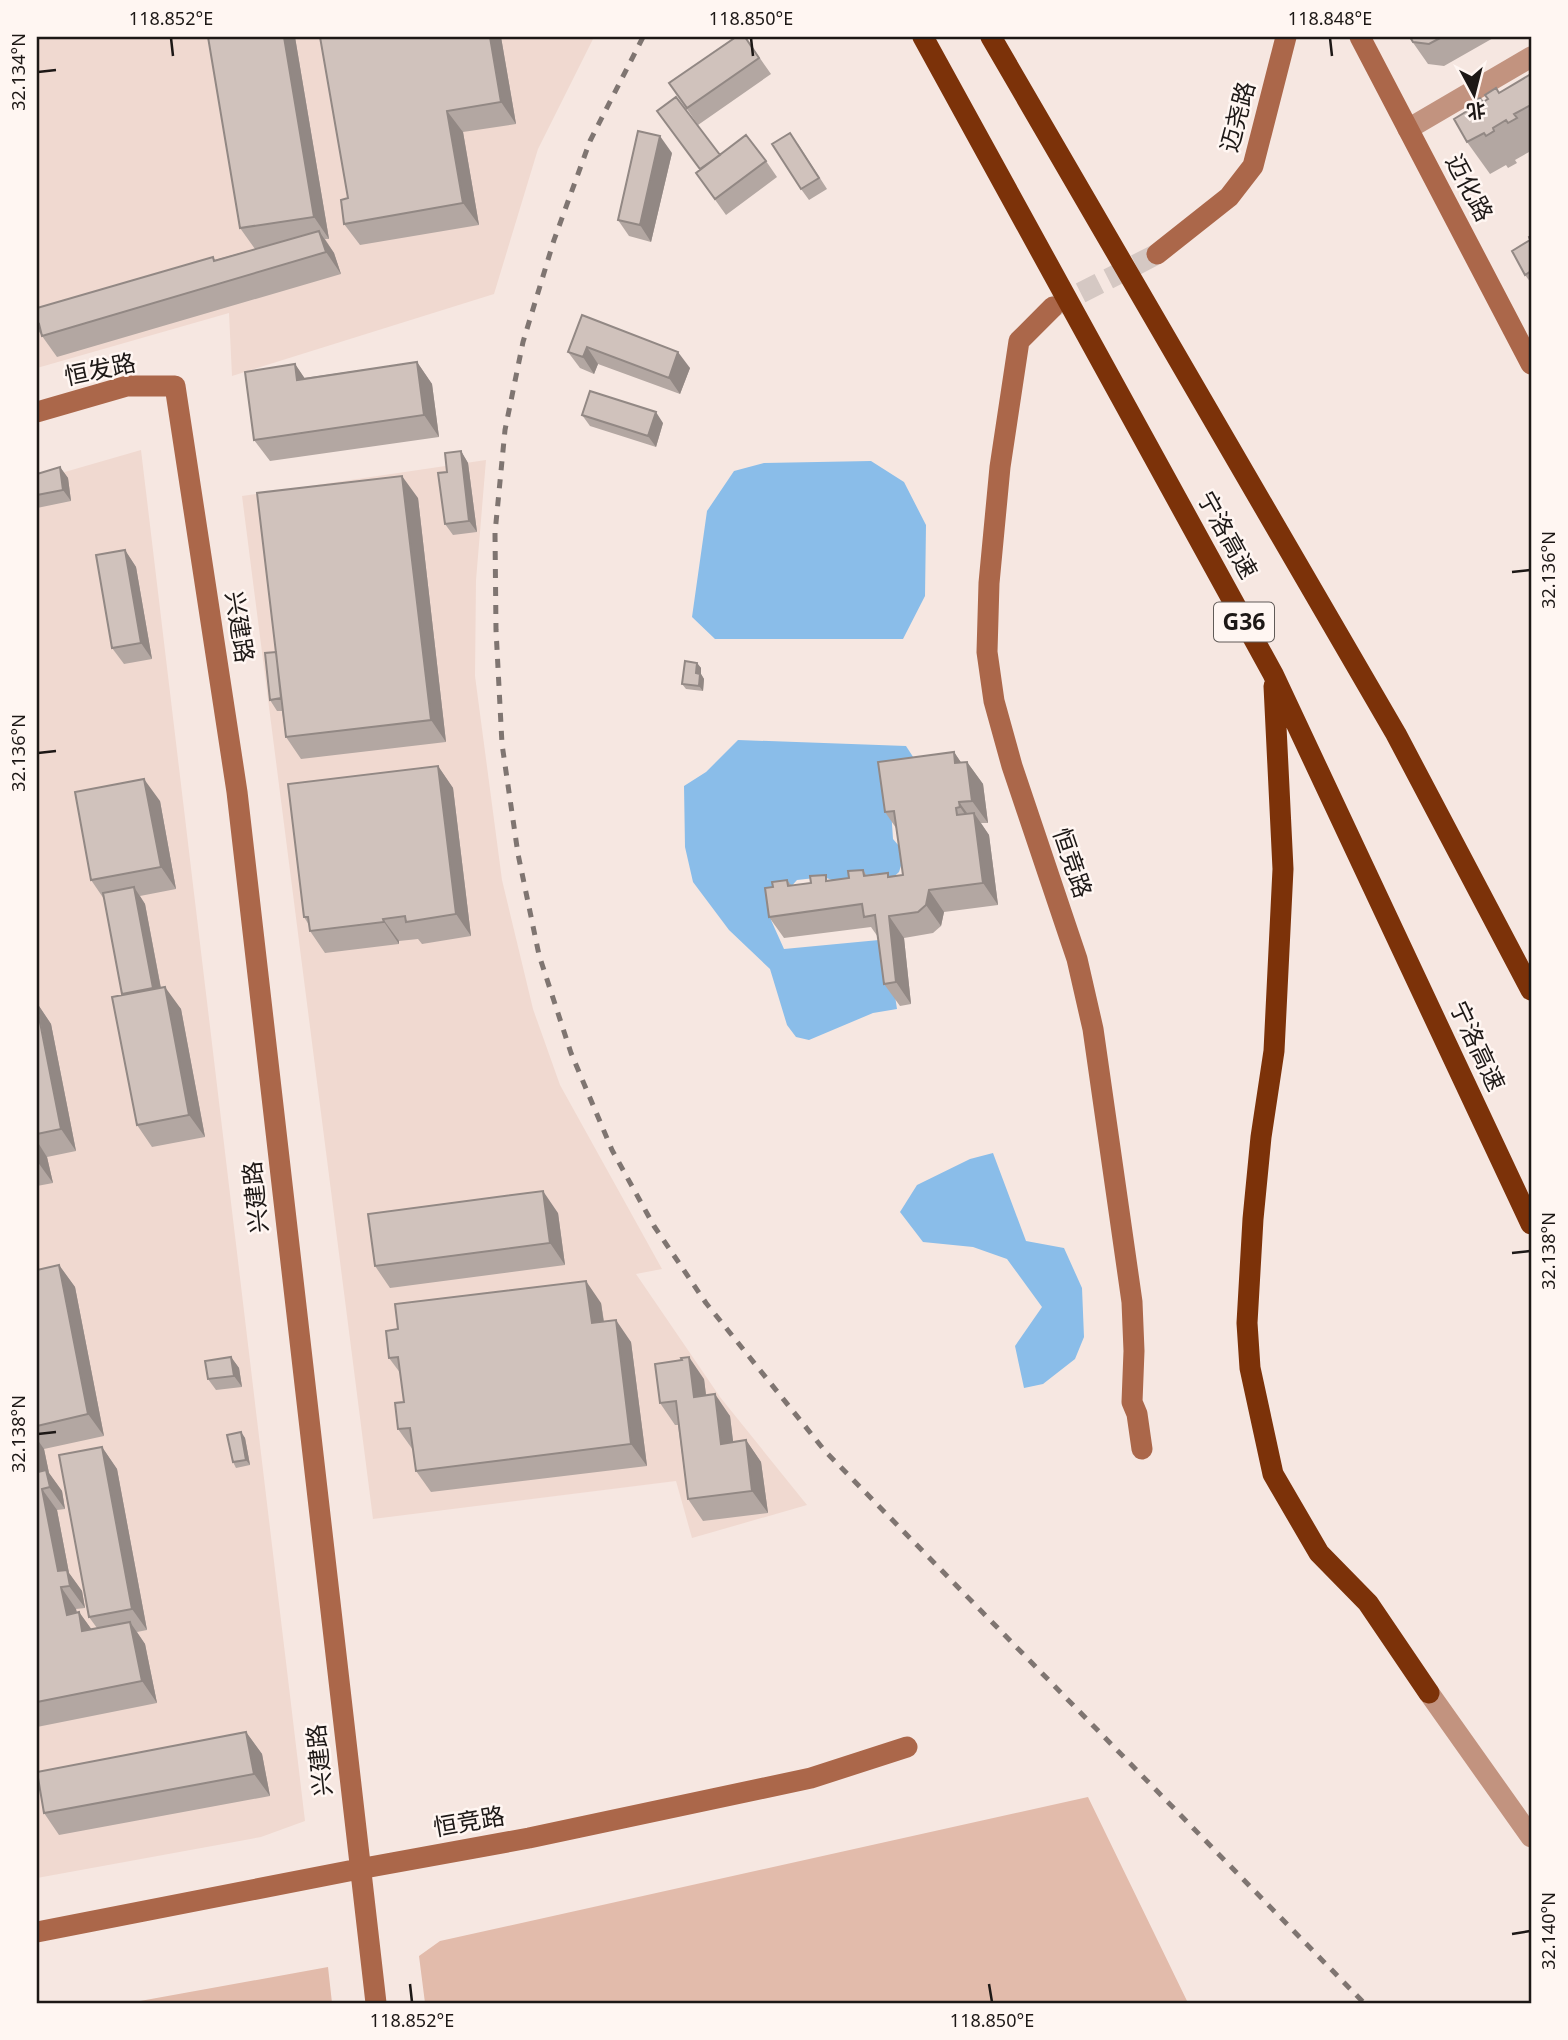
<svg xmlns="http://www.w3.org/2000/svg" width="1568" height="2040" viewBox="0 0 1568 2040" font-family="'Noto Sans','Noto Sans SC',sans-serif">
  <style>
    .built { fill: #f0d9d0 }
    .green { fill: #e2bbab }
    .water { fill: #8abde9 }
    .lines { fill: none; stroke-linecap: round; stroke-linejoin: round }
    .secondary-tunnel { stroke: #d5c8c3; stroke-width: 21; stroke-dasharray: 21 10; stroke-linecap: butt }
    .street { stroke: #c2937f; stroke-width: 21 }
    .secondary { stroke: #ab674a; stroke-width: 21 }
    .highway { stroke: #7c3209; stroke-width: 21 }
    .rail { stroke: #7f7571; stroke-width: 5; stroke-dasharray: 9 9; stroke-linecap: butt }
    .wall { fill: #b3a7a2 }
    .shaded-wall { fill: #928884 }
    .building { fill: #d0c2bc; stroke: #928884; stroke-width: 2 }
    .ticks { fill: none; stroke: #1d1816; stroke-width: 2.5 }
    .labels { text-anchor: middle; stroke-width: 5; stroke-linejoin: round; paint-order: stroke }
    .shield { fill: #fff6f2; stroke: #615b58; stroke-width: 2 }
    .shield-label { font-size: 23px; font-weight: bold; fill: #1d1816 }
    .street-label { font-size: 24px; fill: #1d1816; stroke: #fff6f2 }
    .neatline { fill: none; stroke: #1d1816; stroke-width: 2.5 }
    .ticks-label { font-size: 18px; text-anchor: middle; fill: #1d1816 }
  </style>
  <rect width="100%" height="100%" fill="#f6e7e1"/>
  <path class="built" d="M37 37H594L538 149 494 294 232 376 229 313 37 368Z
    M141 450 305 1821 261 1837 37 1878V480Z
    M486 460 476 580 475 676 502 880 533 1009 560 1085 662 1269 636 1274 720 1397 807 1505 692 1538 676 1481 373 1519 242 496Z"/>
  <path class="green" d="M1088 1797 1188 2003H425L419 1956 440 1941Z
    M328 1967 332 2003H129Z"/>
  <path class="water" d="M871 461 904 482 926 525 925 596 903 639H715L692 617 707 511 734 471 764 463Z
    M738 740 906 746 919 766 889 779 893 839 905 853 899 872 886 884 858 890 824 877 797 880 777 902 771 920 784 949 879 940 888 950 897 1009 873 1013 809 1040 796 1037 787 1025 770 969 729 930 693 882 685 847 684 786 706 772Z
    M993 1153 1026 1241 1064 1248 1082 1288 1084 1337 1075 1359 1043 1384 1024 1388 1015 1346 1042 1307 1007 1259 973 1247 923 1242 900 1212 917 1185 970 1159Z"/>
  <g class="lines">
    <path class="secondary-tunnel" d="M1053 307 1157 254"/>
    <path class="street" d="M1408 129 1531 57
      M1429 1693 1531 1837"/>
    <path class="secondary" d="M1360 37 1531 364
      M1157 254 1229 197 1253 166 1286 37
      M1053 307 1019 341 1000 467 989 583 987 652 994 701 1012 766 1077 959 1093 1029 1132 1302 1134 1351 1132 1402 1137 1414 1142 1449
      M37 412 127 386H175L237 792 376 2003
      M37 1932 359 1869 529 1838 811 1778 907 1747"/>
    <path class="highway" d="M923 37 1273 674 1531 1224
      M991 37 1396 734 1531 990
      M1274 686 1283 869 1274 1051 1261 1137 1253 1219 1247 1323 1250 1368 1273 1474 1319 1553 1368 1603 1429 1693"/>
    <path class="rail" d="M643 37 590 141 554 240 523 342 505 430 495 533 496 630 502 744 518 854 539 955 571 1053 612 1150 654 1226 706 1303 825 1451 1364 2003"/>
  </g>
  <path class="wall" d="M208 37H295L329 239H325L334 253 341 274 57 357 37 329V308L255 249 240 228Z
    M320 37H501L516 124 463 132 479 225 360 245 344 224 348 198Z
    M745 37 771 74 698 125 669 83Z
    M1409 37H1495L1444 66 1428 64Z
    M1531 74V155L1529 152 1515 160 1517 163 1508 168 1506 165 1490 174 1467 142 1472 108 1480 98 1483 102Z
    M798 144 827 189 809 200 801 189Z
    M672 153 651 242 629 236 618 220Z
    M720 155 766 161 777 177 726 215 696 173Z
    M1531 236V283L1525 275Z
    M582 315 690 368 680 394 598 364 594 374 580 368 568 352Z
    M417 362 432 384 439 437 270 461 254 440 295 364 304 378Z
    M582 415 663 423 656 447 590 426Z
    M461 451 468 463 477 532 453 535 445 524 447 472Z
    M60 467 68 478 71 501 37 508V474Z
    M418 498 446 742 301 759 286 737 282 711H277L270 700 276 652Z
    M125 550 136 567 152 659 124 664 112 648Z
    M697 663 701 668V674L704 679 703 691 686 689 682 684Z
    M954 752 961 763 967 762 983 784 988 823H981L989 835 998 905 944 912 941 926 933 933 904 938 911 1004 900 1006 884 984 878 937 871 927 784 938 769 917 773 887 787 880 792 886 849 878 863 870 867 876H890L903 875 896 828 885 812Z
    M438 766 453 788 471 936 422 944 418 939 399 941V944L325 953 310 931 309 925 304 917Z
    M160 801 176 889 140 896 145 904 161 988 181 1009 205 1137 152 1147 137 1125 123 995 104 899 91 880Z
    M37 1003 51 1024 76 1151 47 1157 53 1183 37 1186Z
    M558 1213 565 1265 390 1288 375 1266Z
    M59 1265 75 1287 104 1436 44 1449 49 1473 62 1491 65 1509 57 1510 69 1573 82 1591 85 1608 76 1609 77 1613 79 1612 91 1629 97 1628 89 1617 102 1447 117 1469 147 1630 137 1632 145 1644 157 1703 37 1727V1270Z
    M601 1303 604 1321 631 1342 647 1466 431 1492 416 1471 413 1450 398 1429 404 1402 401 1374 389 1358Z
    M231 1357 239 1368 242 1387 216 1390 208 1379Z
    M704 1379 706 1395 730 1416 733 1442 746 1440 761 1462 768 1513 703 1521 688 1499 678 1425H675L660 1403Z
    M241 1432 245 1438 250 1465 236 1468 233 1462Z
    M246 1732 262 1754 270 1796 59 1835 44 1813Z"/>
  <path class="shaded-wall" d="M284 37H295L329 239 314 217Z
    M490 37H501L516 124 501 102Z
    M447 111 463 132 479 225 463 203Z
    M660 136 672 153 651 242 640 225Z
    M319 231 334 253 341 274 326 252Z
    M587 347 598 364 594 374 583 357Z
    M678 352 690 368 680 394 669 378Z
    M417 362 432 384 439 437 424 415Z
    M295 364 310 386 297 380Z
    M656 412 663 423 656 447 648 436Z
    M461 451 468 463 477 532 469 521Z
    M60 467 68 478 71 501 63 490Z
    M402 476 418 498 446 742 431 720Z
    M125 550 136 567 152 659 141 643Z
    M697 663 701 668V674L704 679 703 691 699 686 696 673Z
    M954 752 969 774 967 762 983 784 988 823 972 801 955 763Z
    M438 766 453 788 471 936 456 914Z
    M144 779 160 801 176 889 161 867Z
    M959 802 975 824V829L960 807Z
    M974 813 989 835 998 905 983 883Z
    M134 887 145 904 164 1005 153 988Z
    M929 890 944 912 941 926 926 905Z
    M889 916 904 938 911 1004 896 982Z
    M383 919 399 941V944L384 922Z
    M165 987 181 1009 205 1137 189 1115Z
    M37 1003 51 1024 76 1151 61 1129Z
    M37 1141 47 1157 53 1183 37 1161Z
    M543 1191 558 1213 565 1265 550 1243Z
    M59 1265 75 1287 104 1436 88 1414Z
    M586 1281 601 1303 607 1345 592 1323Z
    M616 1320 631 1342 647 1466 631 1444Z
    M231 1357 239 1368 242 1387 234 1376Z
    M689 1357 704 1379 709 1419 694 1397Z
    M715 1394 730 1416 736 1465 721 1444Z
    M241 1432 245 1438 250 1465 246 1460Z
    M37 1439 44 1449 49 1473 62 1491 65 1509 38 1472 37 1466Z
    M746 1440 761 1462 768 1513 752 1491Z
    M102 1447 117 1469 147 1630 132 1609Z
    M42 1489 57 1510 69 1573 82 1591 85 1608 58 1571Z
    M61 1587 76 1609 82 1637 67 1615Z
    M79 1612 95 1634 82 1631Z
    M130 1622 145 1644 157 1703 142 1681Z
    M246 1732 262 1754 270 1796 254 1774Z"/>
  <path class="building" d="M208 37H284L314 217 240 228Z
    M320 37H490L501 102 447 111 463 203 344 224 341 200 348 198Z
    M736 37H745L759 58 687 108 669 83Z
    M1410 37H1442L1429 44 1413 42Z
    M1531 74V105L1514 114 1517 118 1508 123 1506 120 1493 128 1494 131 1486 136 1484 133 1467 142 1454 119 1472 108 1469 104 1480 98 1483 102 1488 99 1485 95 1496 88 1499 93Z
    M676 97 720 155 700 169 657 111Z
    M638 131 660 136 640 225 618 220Z
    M790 133 819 178 801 189 772 144Z
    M746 135 766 161 715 199 696 173Z
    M319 231 326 252 42 336 39 324 37 325V308L213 257 214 261Z
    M1531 236V271L1525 275 1512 251 1530 240 1529 237Z
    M582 315 678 352 669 378 587 347 583 357 568 352Z
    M417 362 424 415 254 440 245 372 295 364 297 380Z
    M590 391 656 412 648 436 582 415Z
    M461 451 469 521 445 524 438 473 447 472 445 453Z
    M60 467 63 490 37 495V474Z
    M402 476 431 720 286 737 257 493Z
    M125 550 141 643 112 648 96 555Z
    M276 652 281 698 270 700 265 653Z
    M685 661 697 663 696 673 700 674 699 686 682 684Z
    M954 752 955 763 967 762 972 801 959 802 960 807 956 808 957 815 974 813 983 883 929 890 926 905 918 912 889 916 896 982 884 984 875 915 864 917 862 904 769 917 765 888 773 887 772 882 787 880 788 886 811 883 810 876 826 875V881L849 878 848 871 863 870 864 876 888 873V877L903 875 894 811 885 812 878 762Z
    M438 766 456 914 406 922 405 916 383 919 384 922 310 931 308 917H304L288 784Z
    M144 779 161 867 91 880 75 792Z
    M134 887 153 988 122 994 103 893Z
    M165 987 189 1115 137 1125 112 997Z
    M37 1007 61 1129 37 1134Z
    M543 1191 550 1243 375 1266 368 1214Z
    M59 1265 88 1414 37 1426V1270Z
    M586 1281 592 1323 616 1320 631 1444 416 1471 410 1428 398 1429 395 1403 404 1402 398 1357 389 1358 386 1331 398 1329 395 1304Z
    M231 1357 234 1376 208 1379 205 1361Z
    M689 1357 694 1397 715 1394 721 1444 746 1440 752 1491 688 1499 676 1401 660 1403 655 1364 682 1360 681 1358Z
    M241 1432 246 1460 233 1462 227 1435Z
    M102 1447 132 1609 89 1617 59 1455Z
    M37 1466 38 1472 46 1470 50 1487 42 1489 58 1571 67 1570 70 1586 61 1587 67 1615 79 1612 82 1631 130 1622 142 1681 37 1702Z
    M246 1732 254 1774 44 1813 37 1772Z"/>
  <path class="ticks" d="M171 38 173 56M751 38 753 56M1330 38 1332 56M38 72 56 70M1512 572 1530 570M38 753 56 751M1512 1253 1530 1251M38 1434 56 1432M1512 1934 1530 1931M410 1984 412 2002M989 1984 992 2002"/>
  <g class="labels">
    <rect class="shield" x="1214" y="602.5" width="60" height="39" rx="5"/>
    <g class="shield-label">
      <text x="1244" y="630">G36</text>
    </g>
    <g class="street-label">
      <text transform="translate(1238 117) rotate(-75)" y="8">迈尧路</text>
      <text transform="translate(1469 188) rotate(62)" y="8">迈化路</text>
      <text transform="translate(100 370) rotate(-12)" y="8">恒发路</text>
      <text transform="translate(1227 535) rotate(61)" y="8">宁洛高速</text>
      <text transform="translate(239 627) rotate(81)" y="8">兴建路</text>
      <text transform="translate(1072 863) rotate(71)" y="8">恒竞路</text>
      <text transform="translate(1477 1046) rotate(65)" y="8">宁洛高速</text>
      <text transform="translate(256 1197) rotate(-96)" y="8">兴建路</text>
      <text transform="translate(320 1760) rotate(-96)" y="8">兴建路</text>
      <text transform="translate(469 1822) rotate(-10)" y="8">恒竞路</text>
    </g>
  </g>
  <rect width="1568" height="2040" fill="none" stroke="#fff6f2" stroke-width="77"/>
  <g transform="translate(1474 94) rotate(173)" stroke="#fff6f2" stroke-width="5" paint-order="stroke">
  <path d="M0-5L12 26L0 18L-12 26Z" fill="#1d1816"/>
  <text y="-10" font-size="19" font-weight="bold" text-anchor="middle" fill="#1d1816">北</text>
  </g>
  <rect x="38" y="38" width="1492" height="1964" class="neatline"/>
  <g class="ticks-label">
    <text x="171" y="25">118.852°E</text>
    <text x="751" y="25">118.850°E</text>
    <text x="1330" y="25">118.848°E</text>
    <text transform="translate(19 72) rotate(-90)" y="6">32.134°N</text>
    <text transform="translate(1549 570) rotate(-90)" y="6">32.136°N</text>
    <text transform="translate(19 753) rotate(-90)" y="6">32.136°N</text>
    <text transform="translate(1549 1251) rotate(-90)" y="6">32.138°N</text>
    <text transform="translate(19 1434) rotate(-90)" y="6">32.138°N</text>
    <text transform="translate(1549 1931) rotate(-90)" y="6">32.140°N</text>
    <text x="412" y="2027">118.852°E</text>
    <text x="992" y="2027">118.850°E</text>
  </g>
</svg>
